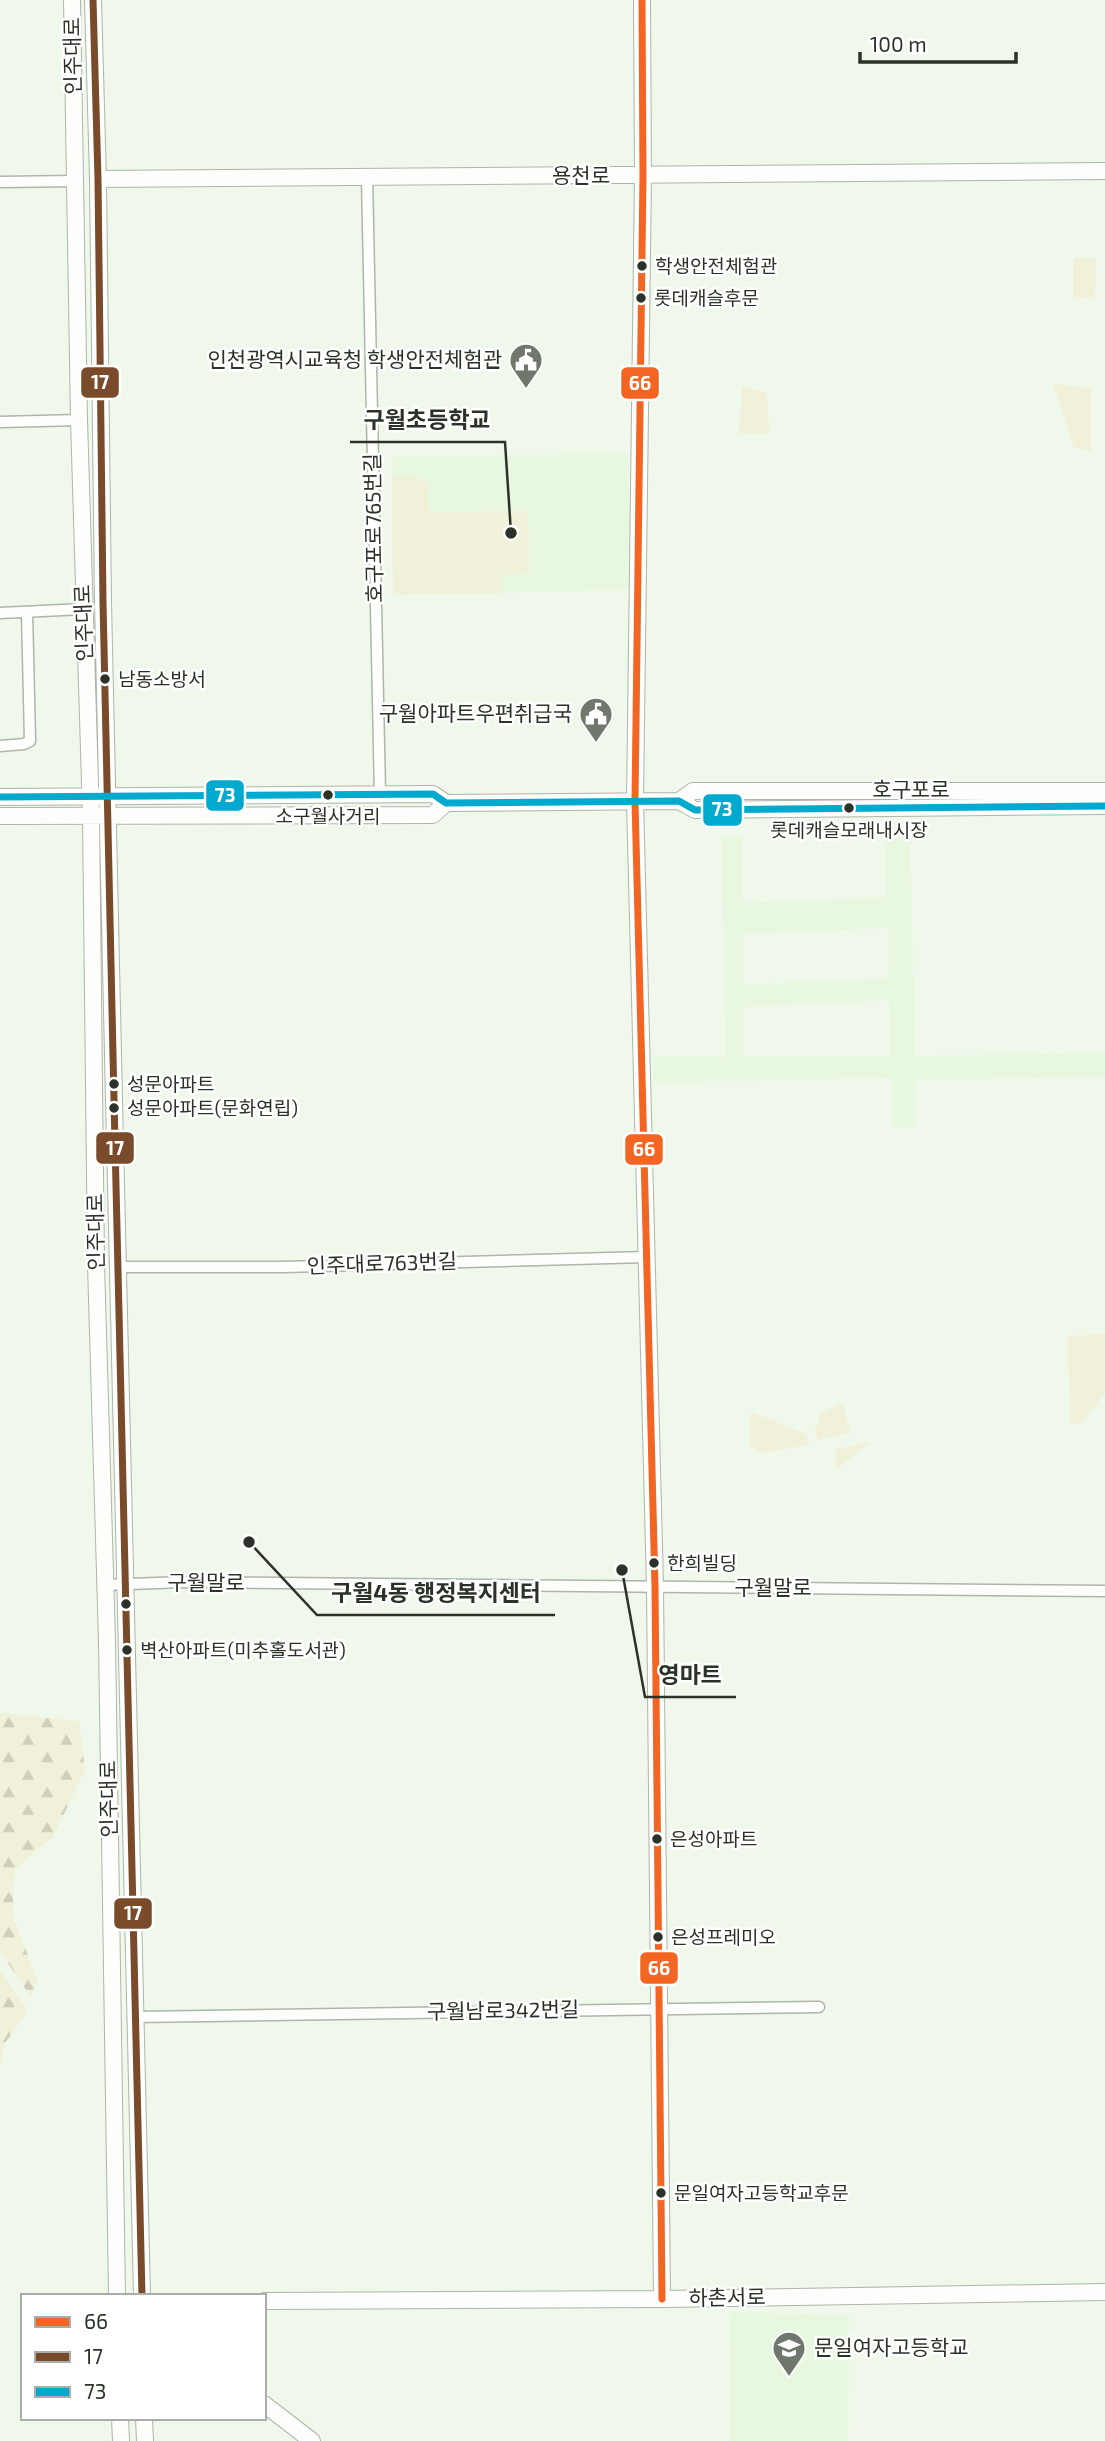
<svg xmlns="http://www.w3.org/2000/svg" width="1105" height="2441" viewBox="0 0 1105 2441" font-family="'Exo 2','Noto Sans KR',sans-serif">
  <style>
    .built { fill: #e8f8e0; fill-rule: evenodd }
    .forest { fill: url(#forest-firs) }
    .park { fill: #f1f1da }
    .lines { fill: none; stroke-linecap: round; stroke-linejoin: round }
    .street-casing { stroke: #aeb5aa; stroke-width: 13 }
    .secondary-casing { stroke: #aeb5aa; stroke-width: 18 }
    .street { stroke: #fdfefc; stroke-width: 10 }
    .secondary { stroke: #fdfefc; stroke-width: 16 }
    .bus-1-casing { stroke: #fff; stroke-width: 12 }
    .bus-2-casing { stroke: #fff; stroke-width: 12 }
    .bus-3-casing { stroke: #fff; stroke-width: 12 }
    .bus-1 { stroke: #f26522; stroke-width: 7 }
    .bus-2 { stroke: #7a4b2a; stroke-width: 7 }
    .bus-3 { stroke: #00a9ce; stroke-width: 7 }
    .bus-dot { fill: #2b3228; stroke: #fff; stroke-width: 2.5 }
    .labels { text-anchor: middle; stroke-width: 5; stroke-linejoin: round; paint-order: stroke }
    .bus-label { font-size: 19px; fill: #2b3228; stroke: #fff; text-anchor: start }
    .street-label { font-size: 21px; fill: #2b3228; stroke: #fff }
    .poi-label { font-size: 21px; fill: #2b3228; stroke: #fff; text-anchor: end }
    .leader { fill: none; stroke: #2b3228; stroke-width: 2.5 }
    .callout-dot { fill: #2b3228; stroke: #fff; stroke-width: 2.5 }
    .callout-label { font-size: 23px; text-anchor: middle; font-weight: bold; fill: #2b3228; stroke: #fff; stroke-width: 5; stroke-linejoin: round; paint-order: stroke }
    .line-badge { stroke: #fff; stroke-width: 2.5 }
    .badge-label { font-size: 19px; text-anchor: middle; font-weight: bold; fill: #fff }
  </style>
  <defs>
    <pattern id="forest-firs" width="22" height="20" patternUnits="userSpaceOnUse" patternTransform="scale(1.75)"><rect width="22" height="20" fill="#f1f1da"/><path d="M5 1l3.5 6h-7zM16 11l3.5 6h-7z" fill="#cfcfbb"/></pattern>
  </defs>
  <rect width="100%" height="100%" fill="#eff8ea"/>
  <path class="built" d="M629 454 630 590 393 595 392 457Z
    M886 835H910L915 1056 1105 1053V1077L916 1080 917 1127H893L892 1078 653 1082V1056L726 1057 721 837 742 836 743 903 887 897ZM888 928 889 978 743 985V934ZM889 1000 890 1056H744V1007Z
    M729 2312 849 2315 848 2441H730Z"/>
  <path class="forest" d="M0 1713 79 1721 85 1770 53 1837 14 1870 13 1916 38 1982 30 1996 0 1951Z
    M0 1970 28 2011 5 2043 0 2066Z"/>
  <path class="park" d="M1073 258H1096L1095 299H1073Z
    M1053 384 1091 388V451L1074 447Z
    M742 387 767 393 769 433 739 434Z
    M414 475 428 483 429 512 528 511 529 573 503 574V593L393 595 392 476Z
    M1105 1334V1392L1082 1424H1071L1067 1336Z
    M843 1402 850 1433 818 1440 815 1429 818 1424 819 1415Z
    M751 1412 806 1434 809 1445 761 1453 749 1446Z
    M870 1443 836 1469 835 1449Z"/>
  <g class="lines">
    <defs>
      <path id="street" d="M367 178 380 794
        M0 182 75 181
        M0 422 79 420
        M0 613 84 609
        M0 746 24 744 30 741 27 612
        M118 1267H284L647 1257
        M104 1585 183 1582 1105 1591
        M137 2017 819 2007"/>
      <path id="secondary" d="M72 0 79 420 91 816 96 1264 107 1641 117 2296
        M93 0 98 179 103 602 114 1100 142 2296
        M642 0 643 176 635 801 655 1587 662 2299
        M98 179 1105 171
        M0 797 433 794 446 803 679 801 695 810 1105 806
        M679 801 693 791H1105
        M0 816 433 815 446 803
        M264 2301 662 2299 1105 2292
        M264 2404 312 2441
        M120 2418 121 2441
        M144 2418 145 2441"/>
    </defs>
    <use href="#street" class="street-casing"/>
    <use href="#secondary" class="secondary-casing"/>
    <use href="#street" class="street"/>
    <use href="#secondary" class="secondary"/>
    <defs>
      <path id="bus-1" d="M642 0 643 176 635 801 655 1587 662 2299"/>
      <path id="bus-2" d="M93 0 98 179 103 602 114 1100 142 2296"/>
      <path id="bus-3" d="M0 797 433 794 446 803 679 801 695 810 1105 806"/>
    </defs>
    <use href="#bus-1" class="bus-1-casing"/>
    <use href="#bus-2" class="bus-2-casing"/>
    <use href="#bus-3" class="bus-3-casing"/>
    <use href="#bus-1" class="bus-1"/>
    <use href="#bus-2" class="bus-2"/>
    <use href="#bus-3" class="bus-3"/>
  </g>
  <defs>
    <symbol id="civic-pin" viewBox="-11 -11 22 30"><path d="M0 17L-7.5 6A9.5 9.5 0 1 1 7.5 6Z" fill="#70776c" stroke="#fff"/><path d="M-.6-6.5H3V-4.5H.6V-3L4-1V1h2V6H-6V1h2V-1L-.6-3ZM-1.2 2.5V6h2.4V2.5Z" fill="#fff"/></symbol>
    <symbol id="school-pin" viewBox="-11 -11 22 30"><path d="M0 17L-7.5 6A9.5 9.5 0 1 1 7.5 6Z" fill="#70776c" stroke="#fff"/><path d="M0-5L7-2L0 1L-7-2ZM-4 1L0 2.5L4 1V4Q0 6-4 4Z" fill="#fff"/></symbol>
  </defs>
  <g fill-rule="evenodd">
    <use href="#civic-pin" x="507" y="341" width="38" height="52"/>
    <use href="#civic-pin" x="577" y="695" width="38" height="52"/>
    <use href="#school-pin" x="770" y="2329" width="38" height="52"/>
  </g>
  <g class="bus-dot">
    <circle cx="642" cy="266" r="6"/>
    <circle cx="641" cy="298" r="6"/>
    <circle cx="105" cy="679" r="6"/>
    <circle cx="328" cy="795" r="6"/>
    <circle cx="849" cy="808" r="6"/>
    <circle cx="114" cy="1084" r="6"/>
    <circle cx="114" cy="1108" r="6"/>
    <circle cx="654" cy="1563" r="6"/>
    <circle cx="126" cy="1604" r="6"/>
    <circle cx="127" cy="1650" r="6"/>
    <circle cx="657" cy="1839" r="6"/>
    <circle cx="658" cy="1937" r="6"/>
    <circle cx="661" cy="2193" r="6"/>
  </g>
  <g class="labels">
    <g class="bus-label">
      <text x="655" y="273">학생안전체험관</text>
      <text x="654" y="305">롯데캐슬후문</text>
      <text x="118" y="686">남동소방서</text>
      <text x="328" y="823" text-anchor="middle">소구월사거리</text>
      <text x="849" y="837" text-anchor="middle">롯데캐슬모래내시장</text>
      <text x="127" y="1091">성문아파트</text>
      <text x="127" y="1115">성문아파트(문화연립)</text>
      <text x="667" y="1570">한희빌딩</text>
      <text x="140" y="1657">벽산아파트(미추홀도서관)</text>
      <text x="670" y="1846">은성아파트</text>
      <text x="671" y="1944">은성프레미오</text>
      <text x="674" y="2200">문일여자고등학교후문</text>
    </g>
    <g class="street-label">
      <text transform="translate(73 56) rotate(-91)" y="7">인주대로</text>
      <text x="581" y="183">용천로</text>
      <text transform="translate(374 528) rotate(-91)" y="7">호구포로765번길</text>
      <text transform="translate(84 623) rotate(-92)" y="7">인주대로</text>
      <text x="911" y="797">호구포로</text>
      <text transform="translate(96 1232) rotate(-91)" y="7">인주대로</text>
      <text transform="translate(382 1264) rotate(-2)" y="7">인주대로763번길</text>
      <text x="206" y="1590">구월말로</text>
      <text x="773" y="1595">구월말로</text>
      <text transform="translate(109 1799) rotate(-91)" y="7">인주대로</text>
      <text transform="translate(503 2011) rotate(-1)" y="7">구월남로342번길</text>
      <text transform="translate(727 2298) rotate(-1)" y="7">하촌서로</text>
    </g>
    <g class="poi-label">
      <text x="502" y="367">인천광역시교육청 학생안전체험관</text>
      <text x="572" y="721">구월아파트우편취급국</text>
      <text x="814" y="2355" text-anchor="start">문일여자고등학교</text>
    </g>
  </g>
  <path class="leader" d="M511 533L505 442H350M249 1542L317 1615H555M622 1570L645 1697H736"/>
  <g class="callout-dot">
    <circle cx="511" cy="533" r="7"/>
    <circle cx="249" cy="1542" r="7"/>
    <circle cx="622" cy="1570" r="7"/>
  </g>
  <g class="callout-label">
    <text x="427" y="428">구월초등학교</text>
    <text x="436" y="1601">구월4동 행정복지센터</text>
    <text x="690" y="1683">영마트</text>
  </g>
  <g class="line-badge">
    <rect x="80" y="366" width="40" height="33" rx="7" fill="#7a4b2a"/>
    <rect x="620" y="366" width="40" height="34" rx="7" fill="#f26522"/>
    <rect x="205" y="779" width="40" height="33" rx="7" fill="#00a9ce"/>
    <rect x="702" y="793" width="41" height="34" rx="7" fill="#00a9ce"/>
    <rect x="95" y="1131" width="40" height="34" rx="7" fill="#7a4b2a"/>
    <rect x="624" y="1133" width="40" height="33" rx="7" fill="#f26522"/>
    <rect x="113" y="1897" width="40" height="33" rx="7" fill="#7a4b2a"/>
    <rect x="639" y="1951" width="40" height="34" rx="7" fill="#f26522"/>
  </g>
  <g class="badge-label">
    <text x="100" y="389">17</text>
    <text x="640" y="390">66</text>
    <text x="225" y="802">73</text>
    <text x="722" y="816">73</text>
    <text x="115" y="1155">17</text>
    <text x="644" y="1156">66</text>
    <text x="133" y="1920">17</text>
    <text x="659" y="1975">66</text>
  </g>
  <rect x="21" y="2294" width="245" height="126" fill="#ffffff" stroke="#aaada9" stroke-width="2"/>
  <rect x="35" y="2317" width="35" height="10" fill="#f26522" stroke="#aaada9" stroke-width="2"/>
  <text x="84" y="2329" font-size="21" fill="#2b3228">66</text>
  <rect x="35" y="2352" width="35" height="10" fill="#7a4b2a" stroke="#aaada9" stroke-width="2"/>
  <text x="84" y="2364" font-size="21" fill="#2b3228">17</text>
  <rect x="35" y="2387" width="35" height="10" fill="#00a9ce" stroke="#aaada9" stroke-width="2"/>
  <text x="84" y="2399" font-size="21" fill="#2b3228">73</text>
  <path d="M860 52v10h156v-10" fill="none" stroke="#2b3228" stroke-width="3.5"/>
  <text x="870" y="52" font-size="21" fill="#2b3228" stroke="#ffffff" stroke-width="5" paint-order="stroke">100 m</text>
</svg>
